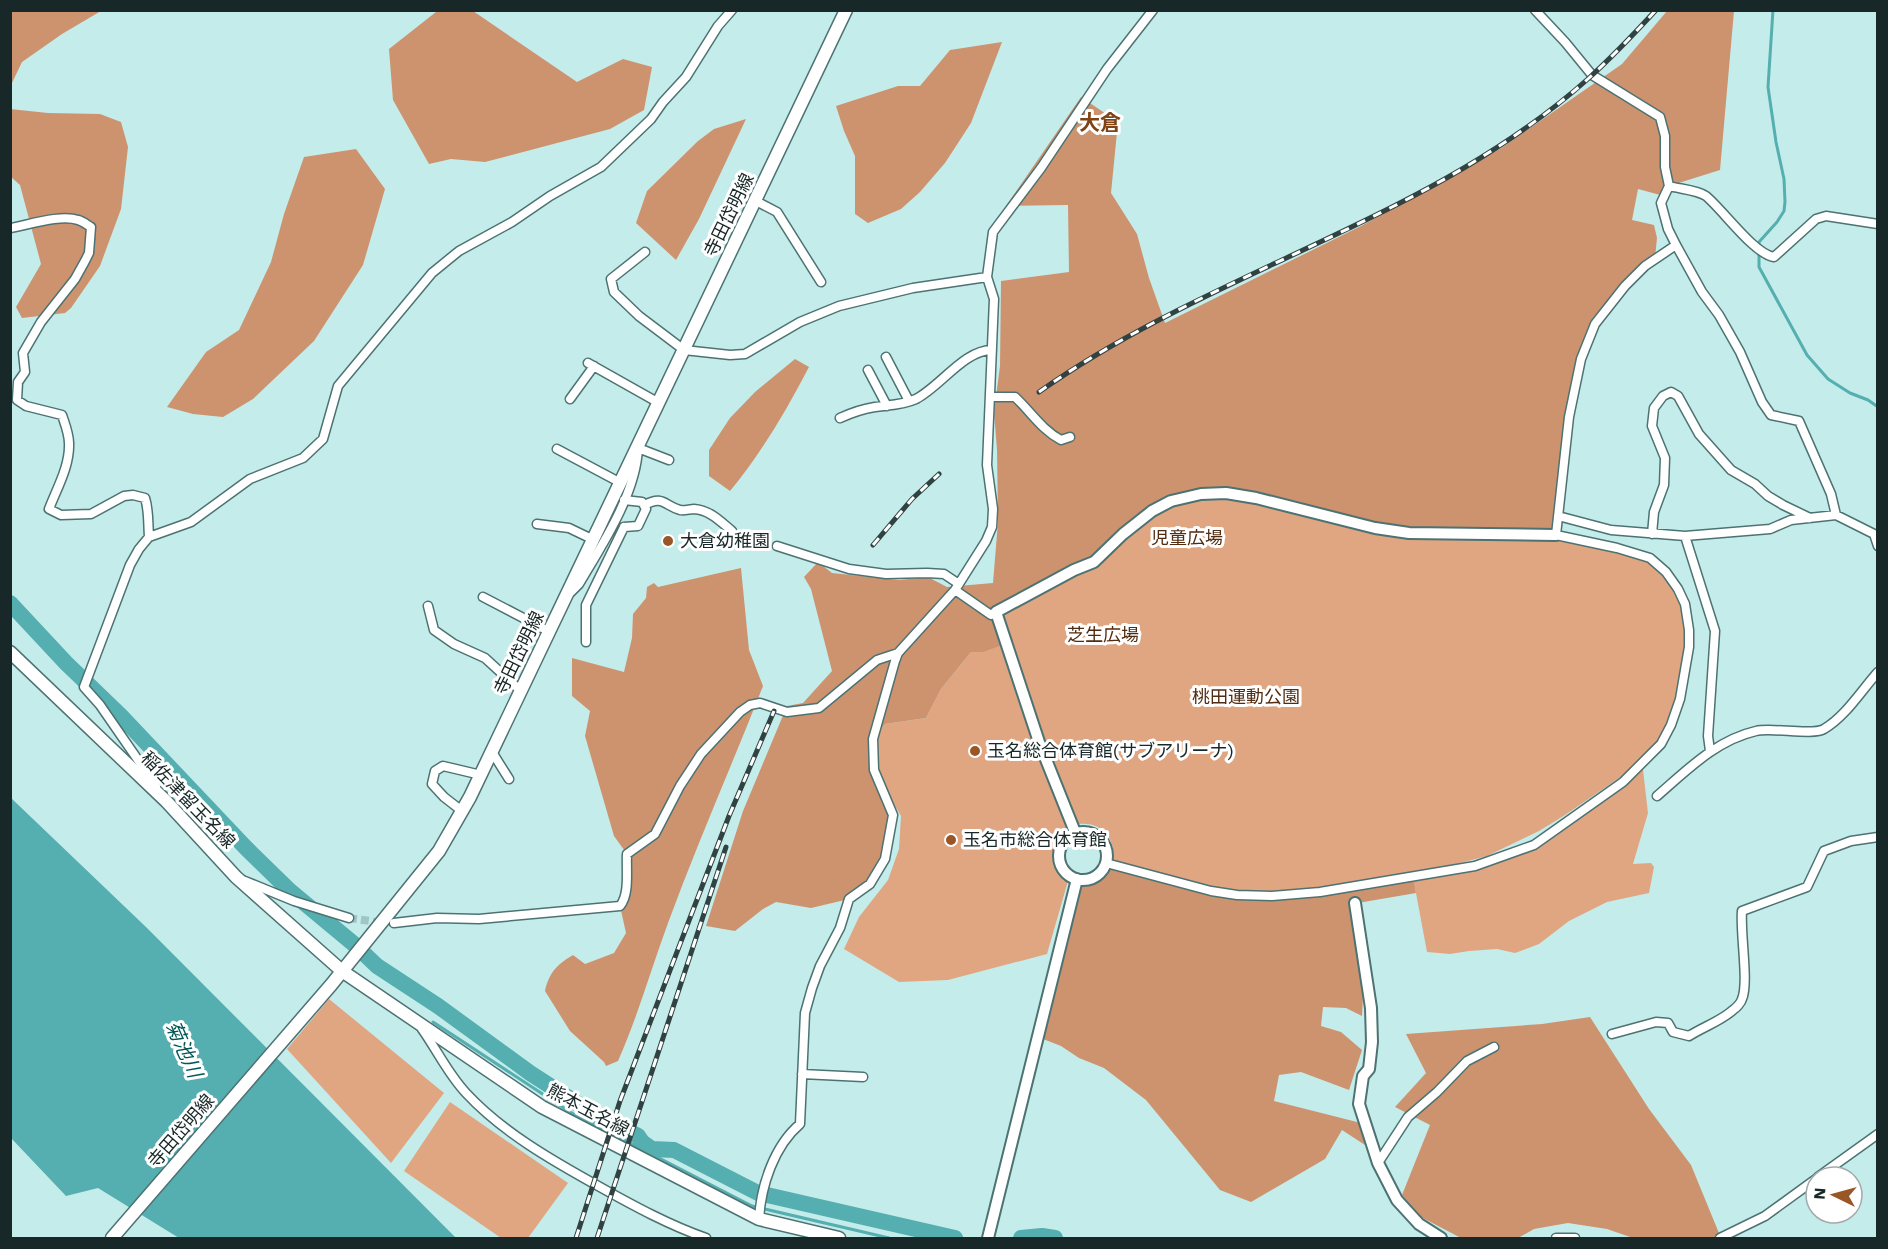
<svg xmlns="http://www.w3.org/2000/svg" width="1888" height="1249" viewBox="0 0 1888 1249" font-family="'Work Sans','Noto Sans JP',sans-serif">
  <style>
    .green { fill: #e0a681 }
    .forest { fill: #cd936f }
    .water { fill: #55aeaf }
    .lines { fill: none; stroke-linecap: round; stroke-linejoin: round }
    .stream { stroke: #55aeaf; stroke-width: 3 }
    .river { stroke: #55aeaf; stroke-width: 16 }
    .minor-tunnel { stroke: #a2c5c4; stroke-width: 8; stroke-dasharray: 8 4; stroke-linecap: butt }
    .minor-casing { stroke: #4d7272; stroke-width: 11 }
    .tertiary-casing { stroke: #4d7272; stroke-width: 14 }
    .secondary-casing { stroke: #4d7272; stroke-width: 15 }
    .primary-casing { stroke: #4d7272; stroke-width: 15 }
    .minor { stroke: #fff; stroke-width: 8 }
    .tertiary { stroke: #fff; stroke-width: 10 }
    .secondary { stroke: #fff; stroke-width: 12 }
    .primary { stroke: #fff; stroke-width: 12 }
    .rail-casing { stroke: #304242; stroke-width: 5 }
    .rail { stroke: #fff; stroke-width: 3; stroke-dasharray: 9; stroke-linecap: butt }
    .poi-dot { fill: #995626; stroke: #fff; stroke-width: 2 }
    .labels { text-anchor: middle; stroke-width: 6; stroke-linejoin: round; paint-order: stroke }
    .street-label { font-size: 18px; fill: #182727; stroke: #fff }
    .park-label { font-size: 18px; fill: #522c10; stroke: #fff }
    .poi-label { font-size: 18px; fill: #182727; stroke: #fff; text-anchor: start }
    .water-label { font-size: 20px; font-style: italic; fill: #035657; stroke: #fff }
    .quarter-label { font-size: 21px; font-weight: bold; fill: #7f4315; stroke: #fff }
  </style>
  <rect width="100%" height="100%" fill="#c4eceb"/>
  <path class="green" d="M1201 494 1607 544 1657 564 1678 589 1689 630 1680 699 1661 744 1619 778 1565 815 1539 831 1487 856 1339 895H1237L1113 862C1120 815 1056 810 1054 854 1054 865 1058 874 1068 881L1047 954 948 980 899 982 844 949 859 917 888 880 899 849 901 816 874 770 873 739 885 724 926 718 941 689 971 652H983L1010 600 1149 513Z
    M1642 761 1648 813 1633 864 1651 863 1654 867 1649 893 1607 902 1569 921 1539 944 1515 953 1497 949 1469 951 1450 954 1427 952 1413 877 1471 866 1534 845 1606 793Z
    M329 999 444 1093 391 1163 287 1049Z
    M450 1102 568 1183 528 1238H501L404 1171Z"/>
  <path class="forest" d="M11 10H101V11L62 34 22 62 11 85Z
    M473 11 577 82 623 59 652 67 644 110 610 129 485 162 451 159 429 164 393 100 389 49 436 12Z
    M1667 11H1734L1720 170 1669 186 1664 196 1638 189 1632 220 1654 225 1657 238 1655 258 1603 314 1581 359 1556 535 1409 533 1211 494 1163 505 1094 562 1010 600 1006 614 1004 616 1013 641 983 652H971L941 689 926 718 885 724 873 739 874 770 893 815 885 859 870 884 849 899 811 908 776 902 763 909 735 931 706 926 743 811 787 706 803 703 832 671 811 589 804 577 818 562 832 573 899 580 928 577 947 587 993 583 998 522 997 450 994 412 1000 366 1001 281 1069 272 1068 205 1006 206 1081 97 1118 122 1111 193 1137 234 1149 278 1165 323 1361 226 1500 149 1622 64Z
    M1002 42 971 123 945 163 920 192 901 209 868 223 855 214V156L844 131 836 106 898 86H920L950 50Z
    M10 109 48 113 100 114 121 122 128 147 121 209 100 266 71 308 65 313 22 318 16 307 41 264 20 185 11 177Z
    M746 119 699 219 676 260 636 223 647 191 698 141 714 129Z
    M356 149 385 189 363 265 314 341 253 399 223 417 193 414 167 407 206 352 239 330 271 262 284 214 304 157Z
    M795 359 809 367C786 411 762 452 730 491L709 476V450L730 418 755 392Z
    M741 568 749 650 763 686C732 765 697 844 668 923 651 969 638 1016 618 1061L606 1066 604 1062 570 1031 545 991C549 972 558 964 573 955L585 964 614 953 626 933 620 906 627 854 614 836 585 736 590 711 572 696V658L624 672 632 638 633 614 646 598 647 587 654 583 658 587Z
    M1107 867 1224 893 1309 895 1413 876 1416 893 1352 904 1363 996 1362 1016 1346 1008 1323 1007 1321 1026 1341 1032 1362 1050 1349 1090 1301 1072 1279 1075 1274 1101 1361 1123 1365 1145 1342 1130 1325 1159 1251 1202 1220 1190 1146 1100 1104 1068 1079 1058 1061 1046 1038 1037 1076 883C1091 883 1100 880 1107 867Z
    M1590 1017 1649 1109 1691 1165 1721 1238H1633L1607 1229 1568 1223 1534 1229 1518 1238H1461L1419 1216 1402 1195 1430 1125 1395 1107 1426 1073 1406 1034 1542 1024Z"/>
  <path class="water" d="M10 797 147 928 456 1238H179L98 1188 66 1196 11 1138Z"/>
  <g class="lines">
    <path class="stream" d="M1773 10 1768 87 1776 142 1784 179 1785 202 1784 211 1777 222 1759 242V267L1807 355 1828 379 1850 393 1868 400 1878 407
      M433 1022 570 1112 752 1206 889 1238"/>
    <path class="river" d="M10 603 66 663 121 716 246 848 290 891 355 945 377 966 438 1006 530 1073 592 1113 638 1136 642 1142 652 1149 674 1150 758 1193 955 1238
      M1021 1238 1042 1236 1055 1238"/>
    <path class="minor-tunnel" d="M349 918 384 923"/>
    <defs>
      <path id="minor" d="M1535 10 1565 42 1592 75 1660 117 1665 136V167L1669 186 1661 203 1668 229 1676 245 1702 292 1719 315 1740 352 1762 402 1771 415 1799 421 1831 494 1836 515
        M1669 186C1680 189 1697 190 1706 196 1723 210 1754 254 1774 257L1816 219 1826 216 1878 224
        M756 201 777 212 821 282
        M10 228C28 225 61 214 78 220 83 221 87 225 91 227L89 253 85 261 75 279 41 322 23 353 25 372 18 382 17 400 26 406 62 415C65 424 69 434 69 443 70 466 57 488 49 509L61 515 91 514 124 496 133 495 145 498C149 510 148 524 149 537
        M645 252 611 279 614 292 639 316 684 350 730 355 745 354 800 322 839 306 913 288 987 277
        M886 357 909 401
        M588 363 659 403
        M868 370 887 406
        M990 397H1015C1031 412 1042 430 1061 440L1070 437
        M570 399 594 366
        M840 418C851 413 862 409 875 407 889 405 903 405 916 399 941 386 964 350 992 350
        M557 449 621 483
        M624 500 642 502 646 509 638 526 624 527
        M644 505C664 495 663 505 680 510 684 511 690 509 694 509 710 510 721 522 732 531
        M1558 516 1611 530 1685 536
        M537 524 569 528 594 540
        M1652 534 1654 512 1664 485 1665 458 1652 426 1654 408 1663 396 1671 392 1678 396 1699 434 1731 470 1755 484 1768 496 1783 505 1810 518
        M777 546 849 569 886 574 927 573 944 574 959 584
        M955 590 991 615 996 612
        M571 592 579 584C602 545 636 494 638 448L669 460
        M483 597 550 632
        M428 606 434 630 454 644 485 658 521 691
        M586 642V605L624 527
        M1710 751 1708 736 1715 631 1685 536 1770 529 1791 520 1836 515 1874 534 1878 546
        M492 752 509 779
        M156 786 100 705 84 687 130 565 139 549 149 537 191 522 250 479 303 458 323 439 338 386 432 273 459 251 512 222 550 196 601 167 651 119 663 102 686 77 718 26 732 10
        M1657 796C1686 771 1716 740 1756 731 1772 727 1813 736 1824 729 1845 717 1861 691 1878 672
        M462 811 444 797 432 784 435 771 443 766 481 775
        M1106 863 1211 891 1237 895 1272 896 1320 892 1475 866 1534 845 1623 782 1661 744 1671 725 1680 699 1689 647V630L1685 604 1678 589 1666 572 1650 558 1617 548 1556 535 1569 417 1581 359 1595 324 1625 286 1645 266 1676 245
        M245 881 294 901 349 918
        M394 923 437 918 479 919 620 906C630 894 626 870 627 854L655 834 680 786 701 754 740 712 750 705 760 703 787 712 819 708 877 660 898 653
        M422 1029C437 1050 448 1074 466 1093 502 1132 553 1161 600 1187 634 1206 669 1225 706 1238
        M1612 1034 1656 1022 1668 1023 1673 1032 1689 1036C1703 1027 1721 1021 1733 1010 1736 1008 1741 1003 1742 999 1749 983 1740 933 1742 911L1807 887 1824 851 1851 841 1878 837
        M802 1074 863 1077
        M1378 1163 1408 1117 1437 1092 1467 1061 1494 1047
        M1818 1177 1878 1134
        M759 1219C761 1186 774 1146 800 1124L805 1013 812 988 820 966 840 928 849 899 870 884 885 859 893 815 874 770 873 739 895 661 898 653 955 590 986 541 992 527 993 509 987 465 994 299 987 277 993 232 1041 168 1107 69 1153 10
        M1556 1238H1575
        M1720 1238 1765 1216 1816 1179"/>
      <path id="tertiary" d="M1059 856a24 24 0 1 1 48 0a24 24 0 1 1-48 0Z
        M1075 832 1039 742 996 612 1074 570 1094 562 1123 534 1152 511 1171 501 1201 494 1226 493 1256 498 1375 528 1409 533 1556 535
        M1355 903 1371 1008 1372 1042 1369 1069 1363 1076 1359 1104 1378 1163 1397 1200 1419 1224 1441 1238
        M988 1238 1077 879"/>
      <path id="secondary" d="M10 652 166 801 236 877 342 971
        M112 1238 331 985 439 851 470 797 846 10"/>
      <path id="primary" d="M342 971 542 1107 759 1219 839 1238"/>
    </defs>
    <use href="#minor" class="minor-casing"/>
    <use href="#tertiary" class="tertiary-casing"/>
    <use href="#secondary" class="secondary-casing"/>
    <use href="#primary" class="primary-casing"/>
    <use href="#minor" class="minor"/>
    <use href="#tertiary" class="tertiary"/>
    <use href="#secondary" class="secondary"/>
    <use href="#primary" class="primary"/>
    <defs>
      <path id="rail" d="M1039 392C1148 315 1274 267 1392 207 1460 173 1532 129 1589 78 1612 57 1634 34 1656 10
        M873 545 912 499 939 474
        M576 1238 620 1101 729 816 774 711
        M597 1238 726 847"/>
    </defs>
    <use href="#rail" class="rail-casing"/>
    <use href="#rail" class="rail"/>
  </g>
  <g class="poi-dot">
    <circle cx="668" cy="541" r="6"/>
    <circle cx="975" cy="751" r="6"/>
    <circle cx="951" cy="840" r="6"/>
  </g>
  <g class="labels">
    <g class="street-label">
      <text transform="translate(729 215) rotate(-64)" y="6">寺田岱明線</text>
      <text transform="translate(519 653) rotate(-64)" y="6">寺田岱明線</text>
      <text transform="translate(188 800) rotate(46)" y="6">稲佐津留玉名線</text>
      <text transform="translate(588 1110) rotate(28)" y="6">熊本玉名線</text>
      <text transform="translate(181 1131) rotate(-49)" y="6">寺田岱明線</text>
    </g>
    <g class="park-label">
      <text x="1187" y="544">児童広場</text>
      <text x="1103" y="641">芝生広場</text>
      <text x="1246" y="703">桃田運動公園</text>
    </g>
    <g class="poi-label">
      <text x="680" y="547">大倉幼稚園</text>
      <text x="987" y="757">玉名総合体育館(サブアリーナ)</text>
      <text x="963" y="846">玉名市総合体育館</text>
    </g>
    <g class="water-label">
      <text transform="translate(184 1049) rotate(66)" y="7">菊池川</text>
    </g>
    <g class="quarter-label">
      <text x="1100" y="130">大倉</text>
    </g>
  </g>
  <rect width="1888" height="1249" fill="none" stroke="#182727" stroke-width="24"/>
  <g transform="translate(1834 1195) rotate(275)"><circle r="28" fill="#ffffff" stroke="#a3a9a9" stroke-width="1.5"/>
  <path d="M0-4.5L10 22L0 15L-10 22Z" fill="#995626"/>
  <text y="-9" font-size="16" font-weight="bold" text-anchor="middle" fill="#182727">N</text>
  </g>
</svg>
